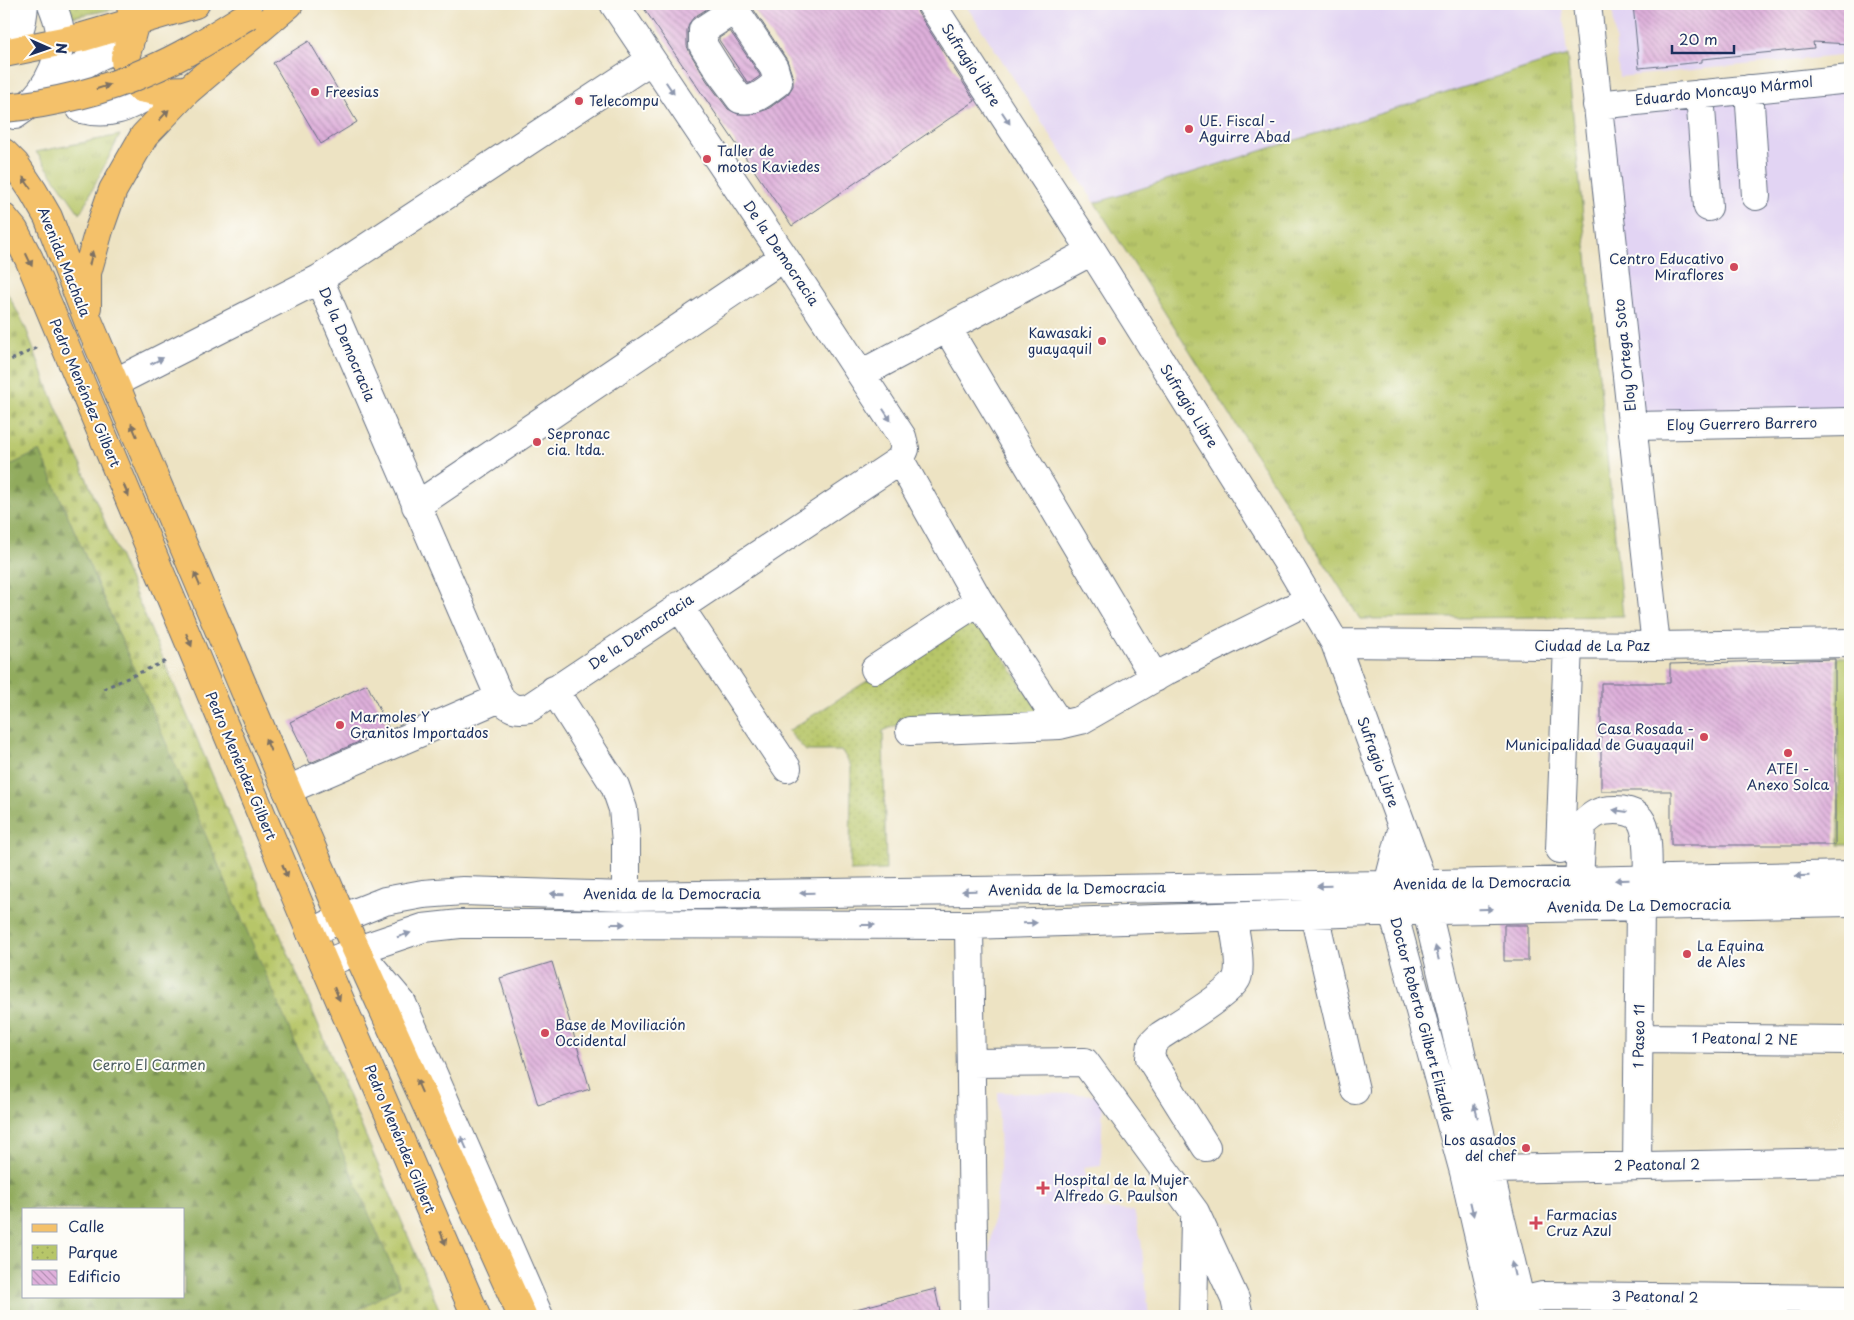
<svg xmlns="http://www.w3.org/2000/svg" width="1854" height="1320" viewBox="0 0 1854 1320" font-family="'Playpen Sans',sans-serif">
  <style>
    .built { fill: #e2d4f3 }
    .grass { fill: url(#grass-tufts); stroke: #697a64 }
    .forest { fill: url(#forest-firs); stroke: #566d5e; fill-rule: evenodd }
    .cemetery { fill: url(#cemetery-stones); stroke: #697a64 }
    .park { fill: url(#park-dots); stroke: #697a64 }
    .pitch { fill: #b7c669; stroke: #697a64 }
    .building { fill: url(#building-back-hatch) }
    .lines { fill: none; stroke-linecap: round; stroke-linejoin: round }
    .minor-casing { stroke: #646e81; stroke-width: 30 }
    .major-casing { stroke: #646e81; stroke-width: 30 }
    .path { stroke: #646e81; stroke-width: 3; stroke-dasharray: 4 4; stroke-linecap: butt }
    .minor { stroke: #fff; stroke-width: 28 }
    .major { stroke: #f4c16a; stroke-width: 28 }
    .major-bridge-casing { stroke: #646e81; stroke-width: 30; stroke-linecap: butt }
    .major-bridge { stroke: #f4c16a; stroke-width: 28 }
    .oneway { fill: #7d7163 }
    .oneway2 { fill: #8d97ae }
    .poi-dot { fill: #d1495b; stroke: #fdfcf7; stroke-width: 2 }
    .labels { text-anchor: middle; stroke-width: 4; stroke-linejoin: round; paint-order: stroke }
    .street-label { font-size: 14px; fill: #1b2f5e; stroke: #fdfcf7 }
    .poi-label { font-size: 14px; fill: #1b2f5e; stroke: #fdfcf7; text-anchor: start }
    .park-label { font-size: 14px; fill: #4a5c61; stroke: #fdfcf7 }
  </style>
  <defs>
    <pattern id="grass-tufts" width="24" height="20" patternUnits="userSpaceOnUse" patternTransform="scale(1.25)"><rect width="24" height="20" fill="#b7c669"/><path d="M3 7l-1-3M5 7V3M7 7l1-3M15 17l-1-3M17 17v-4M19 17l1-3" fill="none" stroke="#9daa5d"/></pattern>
    <pattern id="forest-firs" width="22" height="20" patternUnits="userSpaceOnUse" patternTransform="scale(1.25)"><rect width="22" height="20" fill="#91ab5d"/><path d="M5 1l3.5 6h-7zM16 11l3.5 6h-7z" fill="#768c50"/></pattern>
    <pattern id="cemetery-stones" width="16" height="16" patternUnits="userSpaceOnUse" patternTransform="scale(1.25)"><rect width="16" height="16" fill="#b7c669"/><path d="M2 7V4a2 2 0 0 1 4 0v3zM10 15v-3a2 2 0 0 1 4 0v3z" fill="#9daa5d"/></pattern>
    <pattern id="park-dots" width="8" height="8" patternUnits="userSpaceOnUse" patternTransform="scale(1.25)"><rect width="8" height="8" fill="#b7c669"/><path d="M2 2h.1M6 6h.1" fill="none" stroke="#9daa5d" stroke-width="1.8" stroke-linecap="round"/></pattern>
    <pattern id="building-back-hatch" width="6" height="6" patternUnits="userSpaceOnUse" patternTransform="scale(1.25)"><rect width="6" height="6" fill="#dfb0db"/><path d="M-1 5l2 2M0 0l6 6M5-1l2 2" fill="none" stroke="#b490b5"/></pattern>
  </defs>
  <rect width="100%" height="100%" fill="#fdfcf7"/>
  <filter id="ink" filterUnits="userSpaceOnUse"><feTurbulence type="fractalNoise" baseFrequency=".02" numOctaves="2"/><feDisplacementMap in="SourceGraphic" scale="10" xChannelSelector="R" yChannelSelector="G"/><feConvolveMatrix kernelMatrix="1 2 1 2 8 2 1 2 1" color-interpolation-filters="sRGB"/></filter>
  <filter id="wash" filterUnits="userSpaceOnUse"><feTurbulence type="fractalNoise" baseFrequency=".0096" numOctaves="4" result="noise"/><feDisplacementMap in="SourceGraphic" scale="20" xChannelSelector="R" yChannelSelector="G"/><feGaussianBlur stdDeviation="1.12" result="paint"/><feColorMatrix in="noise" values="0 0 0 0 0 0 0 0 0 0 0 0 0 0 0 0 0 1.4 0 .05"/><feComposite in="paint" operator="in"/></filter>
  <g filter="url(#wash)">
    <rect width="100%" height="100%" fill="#ede3c3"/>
    <path class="built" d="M965 4H1562L1567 55 1095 203Z
      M1612 4H1850V55L1619 77Z
      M1850 90V421L1634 425 1601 113Z
      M998 1092 1103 1095 1101 1165 1084 1167 1095 1208 1134 1211 1141 1240 1149 1316H982L1000 1168Z"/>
    <path class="grass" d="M1567 55 1623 616 1360 619 1095 203Z
      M120 135 80 214 36 152Z"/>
    <path class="forest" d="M40 450 401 1286 347 1316H4V468ZM24 1209H184V1296H24Z"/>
    <path class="cemetery" d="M4 287 25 326 49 390 442 1316H347L400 1286 40 451 4 468Z"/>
    <path class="park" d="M4 4H16L4 35Z
      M62 4H113L115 9 66 18Z
      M975 613 1045 721H906L883 731 886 870 850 871 851 766 842 751H806L788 731Z"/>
    <path class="pitch" d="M1837 657H1850V845H1839Z"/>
    <g id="blocks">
      <path class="building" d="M641 4H715L694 17 690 22 687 30V46L690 53 707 81 728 109 738 114H753L768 109 788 94 793 86V78L787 60 750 4H916L918 13 975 101 792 226Z
        M1633 4H1850V44L1813 42 1814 48 1702 59V62L1639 68Z
        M730 31 760 75V76L750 83H748L719 40V38Z
        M309 41 357 122 321 144 273 63Z
        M1835 659V845H1671V791H1601V683H1670V664Z
        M367 684 389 729 310 763 290 722Z
        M1504 925H1528V961H1504Z
        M552 962 590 1089 538 1105 500 978Z
        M935 1289 941 1316H852V1310Z"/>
    </g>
  </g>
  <g filter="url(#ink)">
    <use href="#blocks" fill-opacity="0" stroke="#646e81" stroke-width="1"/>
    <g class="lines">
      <defs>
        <path id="minor" d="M731 4 774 68 778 82C766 91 756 102 740 99L720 72 703 45V30L735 9
          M931 4 1092 251 1291 568 1335 643 1423 883 1427 911 1524 1316
          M1587 4 1656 646
          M129 44C98 56 54 67 81 109 113 117 129 106 156 91
          M4 49C20 40 23 20 24 4
          M1749 89 1756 196
          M1700 94 1708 207
          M1597 105 1850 79
          M15 115C42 98 61 66 60 34 60 23 55 13 52 4
          M319 279 500 698C510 708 515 711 529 708L900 460 905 449 902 437 784 257 614 4
          M947 328 1155 678
          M861 374 1092 251
          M114 383 319 279 651 60
          M1633 426 1850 422
          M900 460 979 601 1060 725
          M416 506 784 257
          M679 606 787 768
          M1335 643 1656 646 1850 643
          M875 669 979 601
          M554 690 615 786 623 809 626 842V896
          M910 731 1060 725 1081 720 1168 670 1309 600
          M287 790 500 698
          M1402 830 1388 885 1393 912 1464 1172 1497 1316
          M1560 849 1568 645
          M1579 881 1582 825C1593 814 1599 810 1615 810 1623 810 1635 812 1640 819 1650 832 1647 864 1648 880
          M1314 914 1355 1090
          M969 925 974 1316
          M311 933 342 918 385 901 423 894 463 891 626 896 1388 885 1850 875
          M363 957 402 1003 539 1316
          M325 964 358 950 423 928 460 924 969 925 1438 910 1850 902
          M1639 1038 1850 1040
          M971 1063 1085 1062 1195 1212 1235 1299 1239 1316
          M1206 1147 1150 1058 1152 1044 1160 1036C1175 1026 1231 993 1237 978 1242 966 1235 931 1232 917
          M1637 1165 1640 906
          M1473 1171 1490 1169 1850 1162
          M1521 1301 1543 1296 1850 1299
          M1193 1316 1195 1219"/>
        <path id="major" d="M131 7 135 22 125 58 126 69 132 82 140 88 156 91 188 90
          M4 53 83 37 195 4
          M4 153 15 164 33 191 48 217 89 323 287 790 342 918 522 1316
          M4 218 14 230 29 259 311 933 476 1316
          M87 307V273L99 230 113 190 144 136 188 90 289 4"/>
      </defs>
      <use href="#minor" class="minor-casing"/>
      <use href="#major" class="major-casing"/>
      <path class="path" d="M4 363 39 347
        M103 689 168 660"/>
      <use href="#minor" class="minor"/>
      <use href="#major" class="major"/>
      <defs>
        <path id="major-bridge" d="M4 108C52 104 104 91 148 71 184 56 216 35 248 15"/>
      </defs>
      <use href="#major-bridge" class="major-bridge-casing"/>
      <use href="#major-bridge" class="major-bridge"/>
    </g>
    <defs><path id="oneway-solid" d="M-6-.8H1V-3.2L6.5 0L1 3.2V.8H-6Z" transform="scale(1.25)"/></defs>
    <g class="oneway">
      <use href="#oneway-solid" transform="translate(103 87) rotate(-17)"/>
      <use href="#oneway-solid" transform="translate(164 115) rotate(-47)"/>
      <use href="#oneway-solid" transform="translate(27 183) rotate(-125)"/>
      <use href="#oneway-solid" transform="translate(91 258) rotate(-77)"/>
      <use href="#oneway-solid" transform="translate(29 260) rotate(65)"/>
      <use href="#oneway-solid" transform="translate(134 430) rotate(-113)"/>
      <use href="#oneway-solid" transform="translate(126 490) rotate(67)"/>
      <use href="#oneway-solid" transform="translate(197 579) rotate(-113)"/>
      <use href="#oneway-solid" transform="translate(189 640) rotate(67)"/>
      <use href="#oneway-solid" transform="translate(268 745) rotate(-113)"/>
      <use href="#oneway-solid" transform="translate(285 871) rotate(67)"/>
      <use href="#oneway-solid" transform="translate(337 994) rotate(67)"/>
      <use href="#oneway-solid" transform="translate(419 1086) rotate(-114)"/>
      <use href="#oneway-solid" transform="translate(443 1238) rotate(67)"/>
    </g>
    <g class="oneway2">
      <use href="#oneway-solid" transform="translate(670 88) rotate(56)"/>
      <use href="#oneway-solid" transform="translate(1006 118) rotate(57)"/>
      <use href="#oneway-solid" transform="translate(157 361) rotate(-27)"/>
      <use href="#oneway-solid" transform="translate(887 415) rotate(57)"/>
      <use href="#oneway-solid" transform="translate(1620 811) rotate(-172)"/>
      <use href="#oneway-solid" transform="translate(1802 876) rotate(179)"/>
      <use href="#oneway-solid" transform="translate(1622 880) rotate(179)"/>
      <use href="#oneway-solid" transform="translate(1324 886) rotate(179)"/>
      <use href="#oneway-solid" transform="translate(969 891) rotate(179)"/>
      <use href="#oneway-solid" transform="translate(807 893) rotate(179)"/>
      <use href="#oneway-solid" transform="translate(557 894) rotate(-178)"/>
      <use href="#oneway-solid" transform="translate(1486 909) rotate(-1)"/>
      <use href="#oneway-solid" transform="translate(1030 923) rotate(-2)"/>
      <use href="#oneway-solid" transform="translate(618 924)"/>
      <use href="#oneway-solid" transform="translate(868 925)"/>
      <use href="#oneway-solid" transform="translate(404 935) rotate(-18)"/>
      <use href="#oneway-solid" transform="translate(1437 953) rotate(-104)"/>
      <use href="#oneway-solid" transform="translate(1476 1111) rotate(-104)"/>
      <use href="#oneway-solid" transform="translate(464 1143) rotate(-114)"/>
      <use href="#oneway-solid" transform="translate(1472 1209) rotate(77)"/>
      <use href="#oneway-solid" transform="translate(1513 1269) rotate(-103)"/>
    </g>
  </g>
  <g class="poi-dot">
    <circle cx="315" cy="92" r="5"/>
    <circle cx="579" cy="101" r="5"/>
    <circle cx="1189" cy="129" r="5"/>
    <circle cx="707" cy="159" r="5"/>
    <circle cx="1734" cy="267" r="5"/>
    <circle cx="1102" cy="341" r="5"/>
    <circle cx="537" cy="442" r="5"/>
    <circle cx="340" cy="725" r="5"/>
    <circle cx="1704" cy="737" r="5"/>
    <circle cx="1788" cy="753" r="5"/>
    <circle cx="1687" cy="954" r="5"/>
    <circle cx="545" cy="1033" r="5"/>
    <circle cx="1526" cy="1148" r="5"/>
    <path d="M1040.5 1180.5h5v5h5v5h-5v5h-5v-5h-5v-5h5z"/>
    <path d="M1533.5 1215.5h5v5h5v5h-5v5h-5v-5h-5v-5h5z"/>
  </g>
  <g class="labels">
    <g class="street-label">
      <text transform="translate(971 65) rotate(57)" y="5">Sufragio Libre</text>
      <text transform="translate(1724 91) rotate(-6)" y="5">Eduardo Moncayo Mármol</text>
      <text transform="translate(781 253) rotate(56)" y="5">De la Democracia</text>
      <text transform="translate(64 262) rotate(68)" y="5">Avenida Machala</text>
      <text transform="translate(347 344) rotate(67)" y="5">De la Democracia</text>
      <text transform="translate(1625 355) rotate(-96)" y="5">Eloy Ortega Soto</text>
      <text transform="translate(85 393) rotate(67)" y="5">Pedro Menéndez Gilbert</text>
      <text transform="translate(1189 406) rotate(58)" y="5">Sufragio Libre</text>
      <text transform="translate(1742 424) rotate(-1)" y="5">Eloy Guerrero Barrero</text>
      <text transform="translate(641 632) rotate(-34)" y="5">De la Democracia</text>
      <text x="1592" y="651">Ciudad de La Paz</text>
      <text transform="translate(1378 762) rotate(70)" y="5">Sufragio Libre</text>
      <text transform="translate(241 766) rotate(67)" y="5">Pedro Menéndez Gilbert</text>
      <text transform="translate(1482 883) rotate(-1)" y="5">Avenida de la Democracia</text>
      <text transform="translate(1077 889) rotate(-1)" y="5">Avenida de la Democracia</text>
      <text x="672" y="899">Avenida de la Democracia</text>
      <text transform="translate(1639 906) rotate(-1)" y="5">Avenida De La Democracia</text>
      <text transform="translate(1422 1019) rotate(75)" y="5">Doctor Roberto Gilbert Elizalde</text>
      <text transform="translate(1639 1036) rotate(-89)" y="5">1 Paseo 11</text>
      <text transform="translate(1745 1039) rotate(1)" y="5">1 Peatonal 2 NE</text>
      <text transform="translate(400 1139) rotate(67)" y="5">Pedro Menéndez Gilbert</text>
      <text transform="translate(1657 1165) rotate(-1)" y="5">2 Peatonal 2</text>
      <text transform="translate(1655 1297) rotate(1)" y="5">3 Peatonal 2</text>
    </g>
    <g class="poi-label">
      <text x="325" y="97">Freesias</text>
      <text x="589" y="106">Telecompu</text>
      <text x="1199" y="126">UE. Fiscal -<tspan x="1199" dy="16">Aguirre Abad</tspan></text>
      <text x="717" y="156">Taller de<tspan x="717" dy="16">motos Kaviedes</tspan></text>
      <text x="1724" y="264" text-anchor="end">Centro Educativo<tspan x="1724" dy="16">Miraflores</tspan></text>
      <text x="1092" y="338" text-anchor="end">Kawasaki<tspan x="1092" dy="16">guayaquil</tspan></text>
      <text x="547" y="439">Sepronac<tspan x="547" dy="16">cia. ltda.</tspan></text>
      <text x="350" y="722">Marmoles Y<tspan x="350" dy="16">Granitos Importados</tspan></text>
      <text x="1694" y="734" text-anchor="end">Casa Rosada -<tspan x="1694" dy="16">Municipalidad de Guayaquil</tspan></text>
      <text x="1788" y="774" text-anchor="middle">ATEI -<tspan x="1788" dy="16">Anexo Solca</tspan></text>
      <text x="1697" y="951">La Equina<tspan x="1697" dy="16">de Ales</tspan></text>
      <text x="555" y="1030">Base de Moviliación<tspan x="555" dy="16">Occidental</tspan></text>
      <text x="1516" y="1145" text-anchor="end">Los asados<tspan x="1516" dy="16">del chef</tspan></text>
      <text x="1054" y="1185">Hospital de la Mujer<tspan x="1054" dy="16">Alfredo G. Paulson</tspan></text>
      <text x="1546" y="1220">Farmacias<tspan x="1546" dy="16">Cruz Azul</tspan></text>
    </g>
    <g class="park-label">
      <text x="149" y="1070">Cerro El Carmen</text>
    </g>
  </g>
  <rect width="1854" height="1320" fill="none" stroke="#fdfcf7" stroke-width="20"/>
  <rect x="22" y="1208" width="162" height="90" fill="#fdfcf7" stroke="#a3aaba"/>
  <rect x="32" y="1224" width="25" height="8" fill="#f4c16a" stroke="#a3aaba"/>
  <text x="68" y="1232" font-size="15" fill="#1b2f5e">Calle</text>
  <rect x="32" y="1245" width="25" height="15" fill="url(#park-dots)" stroke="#a3aaba"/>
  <text x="68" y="1258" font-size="15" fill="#1b2f5e">Parque</text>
  <rect x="32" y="1270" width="25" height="15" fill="url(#building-back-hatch)" stroke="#a3aaba"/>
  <text x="68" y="1282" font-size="15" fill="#1b2f5e">Edificio</text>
  <g transform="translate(48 48) rotate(92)" stroke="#fdfcf7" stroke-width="4" paint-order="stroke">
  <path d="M0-4L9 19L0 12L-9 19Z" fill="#1b2f5e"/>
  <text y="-8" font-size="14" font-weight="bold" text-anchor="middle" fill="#1b2f5e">N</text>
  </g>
  <path d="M1672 45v8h62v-8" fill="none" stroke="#1b2f5e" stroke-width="2.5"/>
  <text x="1679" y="45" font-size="15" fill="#1b2f5e" stroke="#fdfcf7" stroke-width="4" paint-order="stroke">20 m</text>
</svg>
